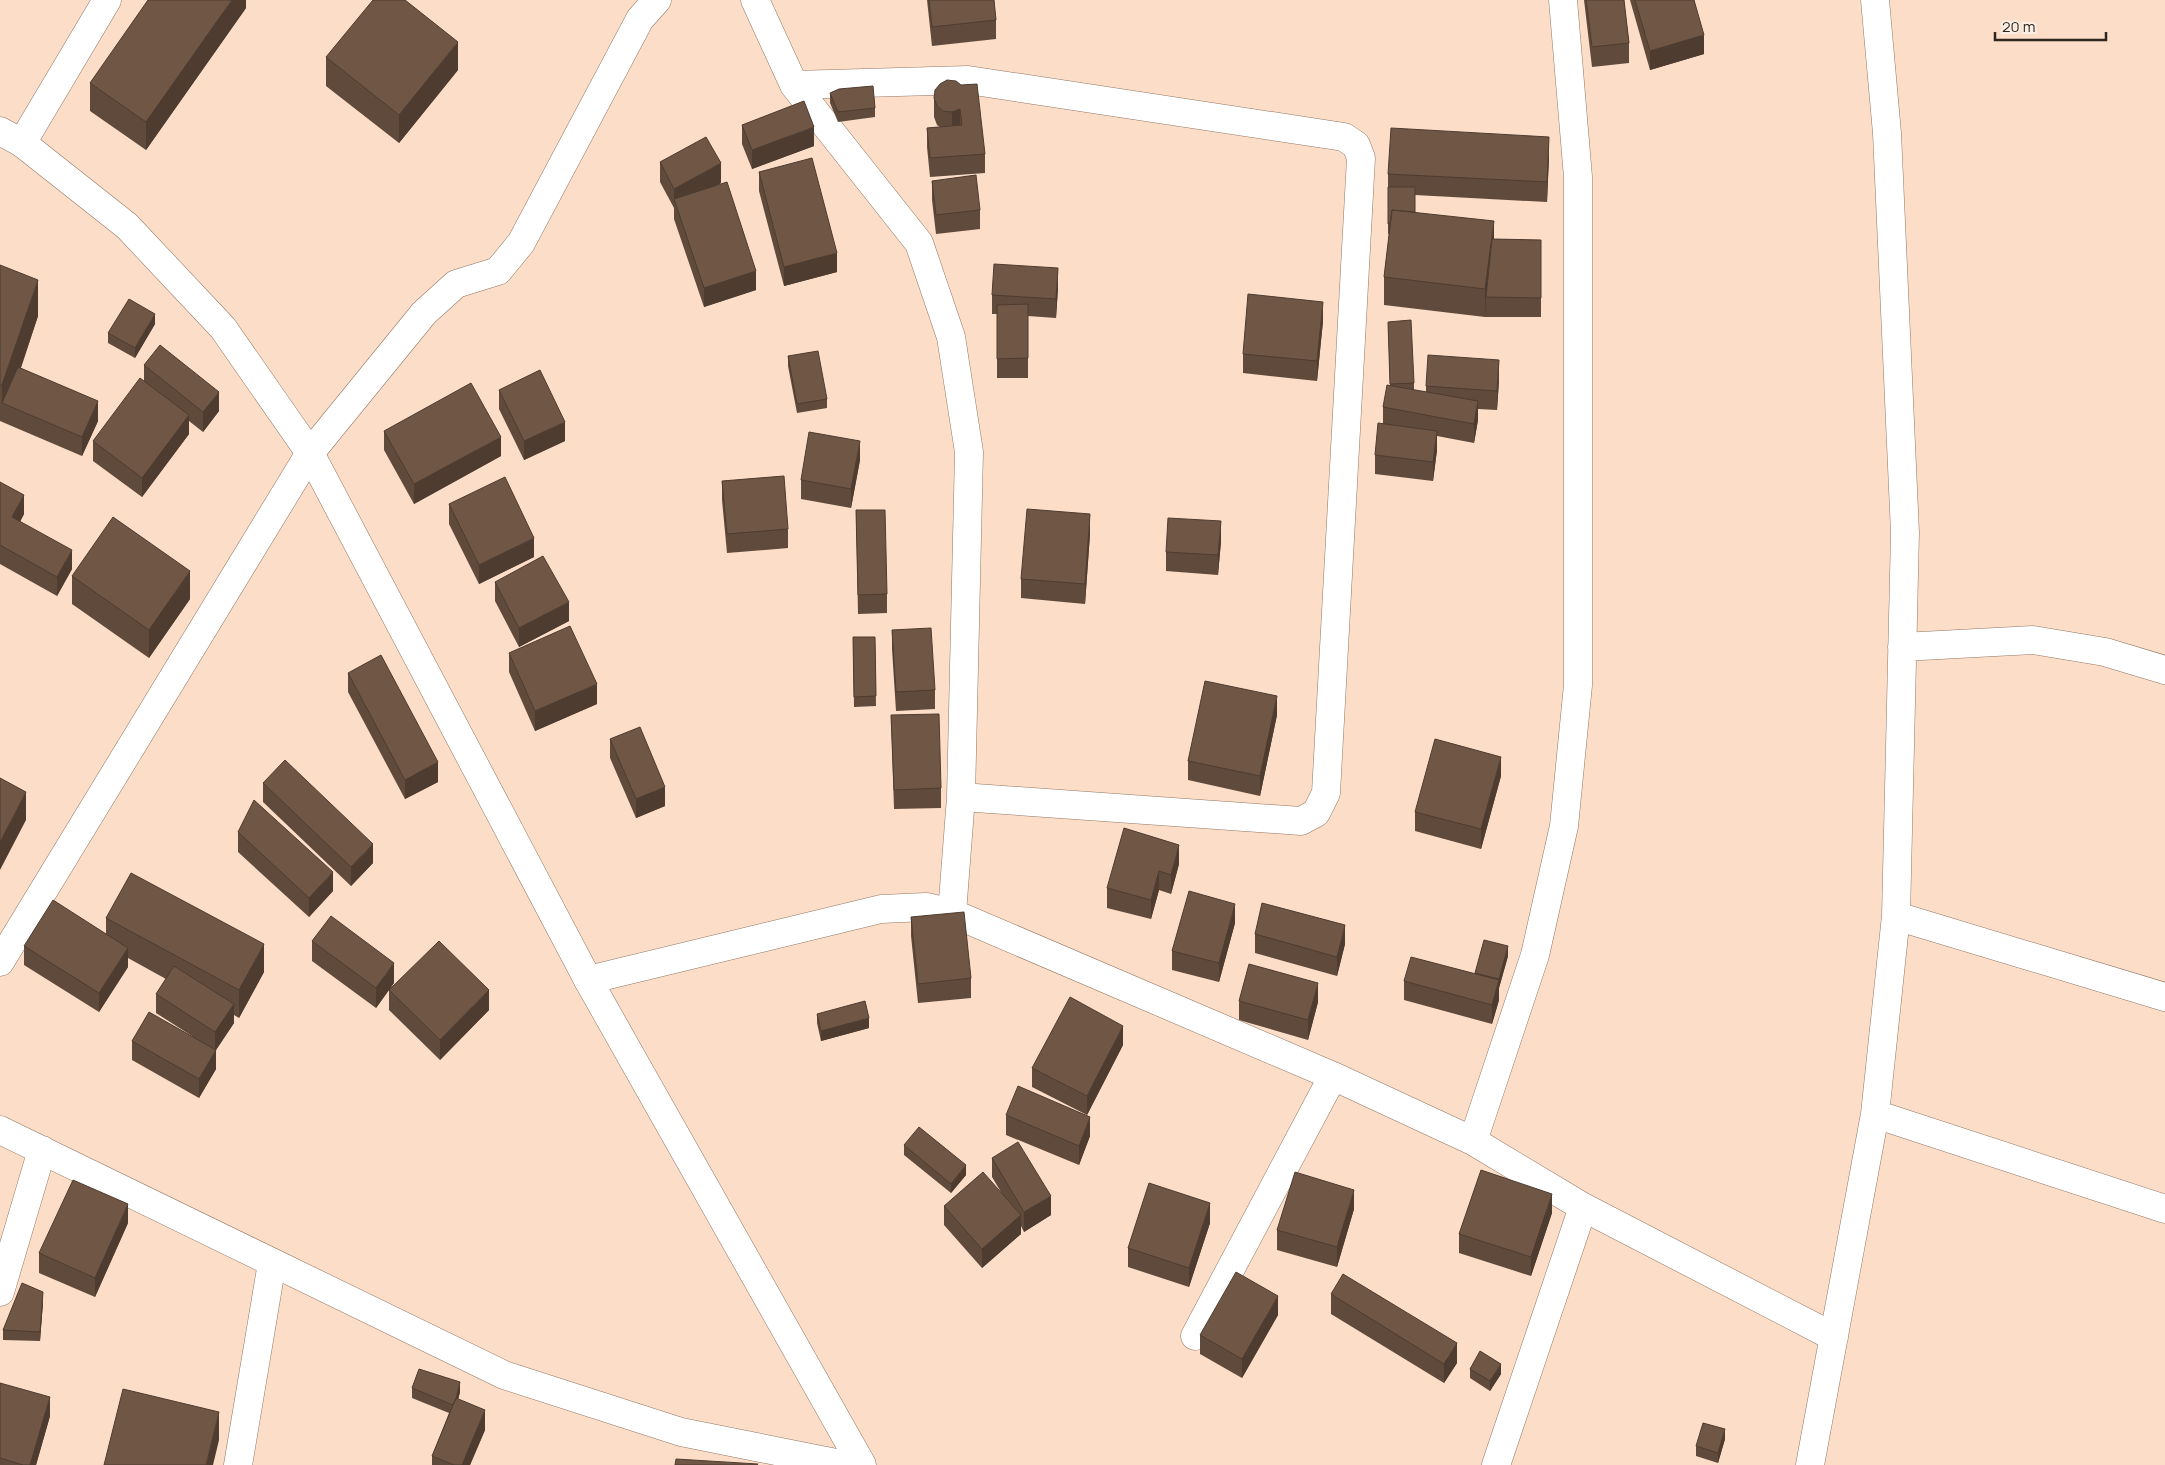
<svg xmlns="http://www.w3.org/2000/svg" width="2165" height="1465" viewBox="0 0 2165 1465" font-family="Manrope,sans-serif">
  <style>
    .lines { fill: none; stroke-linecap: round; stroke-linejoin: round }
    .street-casing { stroke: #927764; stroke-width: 29 }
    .secondary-casing { stroke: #927764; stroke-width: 29 }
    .street { stroke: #fff; stroke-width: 28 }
    .secondary { stroke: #fff; stroke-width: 28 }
    .wall { fill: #604a3b }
    .shaded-wall { fill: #4e3c30 }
    .building { fill: #705645; stroke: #4e3c30 }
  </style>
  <rect width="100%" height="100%" fill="#fbddc8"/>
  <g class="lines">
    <defs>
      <path id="street" d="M755 0 794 85 919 243 951 337 969 452 961 797 952 913
        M794 85 968 80 1344 137 1356 145 1361 158 1326 793 1316 813 1301 821 961 797
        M22 143 107 0
        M1902 647 2033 640 2105 652 2165 670
        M1896 916 2165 997
        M0 962 310 453 424 313 456 284 498 271 521 243 640 19 657 0
        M588 980 881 909 926 907 952 913 1333 1076 1473 1141 1583 1207 1834 1337
        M1875 1114 2165 1209
        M0 1130 504 1375 681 1432 846 1465
        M1473 1141 1535 955 1564 826 1578 685V177L1563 0
        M0 1292 42 1150
        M1195 1336 1333 1076
        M238 1465 272 1263
        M1496 1465 1583 1207
        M1810 1465 1875 1114 1896 916 1905 533 1887 133 1875 0"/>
      <path id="secondary" d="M0 131 22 143 127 226 223 328 310 453 588 980 862 1465"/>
    </defs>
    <use href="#street" class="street-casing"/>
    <use href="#secondary" class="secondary-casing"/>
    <use href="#street" class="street"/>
    <use href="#secondary" class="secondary"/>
  </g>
  <path class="wall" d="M246 0V8L146 150 90 111V83Z
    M927 0H994L996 20V39L932 46Z
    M1584 0H1624L1629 43V63L1592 67Z
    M1630 0H1694L1704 54 1650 70Z
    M326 57 458 70 399 143 326 86Z
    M947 80 985 154V173L930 177 927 147V128L940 127 937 125 934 117V98Z
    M830 93 875 108V117L838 122 830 103Z
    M742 125 814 146 752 169 742 144Z
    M1549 156 1547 202 1415 195V212L1494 239 1541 240V317H1485L1384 305V277L1389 234H1388V174Z
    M660 162 721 183 713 187 756 290 704 307 674 219V208L660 182Z
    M759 172 837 272 784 286 759 191Z
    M932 181 980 210V229L936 234 932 200Z
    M0 265 38 316 21 368 98 421 82 456 0 421Z
    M1058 288 1056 318 1028 316V378H997V314H992V295Z
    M1323 321 1317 381 1243 373V354Z
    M1388 322 1414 383V390L1426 392V386L1499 380 1497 410 1478 409V420L1474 443 1437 436V450L1433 481 1375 474V455L1383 424V407L1390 385Z
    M155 324 135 358 108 343V333Z
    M788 356 827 399V408L797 413 788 366Z
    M144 365 219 411 203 432 189 421V434L142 497 93 461V441L144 381Z
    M499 390 565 441 524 460 499 409Z
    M384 431 501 456 414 504 384 450Z
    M860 460 851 508 801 499V480Z
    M722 481 788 529V548L727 553 722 500Z
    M0 482 24 514 20 522 72 569 57 596 0 564Z
    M449 504 534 557 479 584 449 524Z
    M856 510 887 594V613L858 614Z
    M1090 534 1085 604 1021 598V579Z
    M1221 541 1218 575 1166 571V552Z
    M72 576 190 599 149 658 72 604Z
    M495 582 569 621 519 647 495 601Z
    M892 630 935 690V709L896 711 892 649Z
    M853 637H875L876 706 854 707Z
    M509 653 597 704 535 731 509 672Z
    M348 673 438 782 405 799 348 692Z
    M891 715 941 788V808L894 809Z
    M1277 715 1260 796 1188 780V761Z
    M610 739 665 806 636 818 610 758Z
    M1501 776 1481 849 1415 831V812Z
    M263 783 373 863 351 886 263 802Z
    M238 832 333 891 309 917 238 852Z
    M1179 864 1171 894 1159 890 1151 919 1107 908V888Z
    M911 917 971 978V998L918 1003 911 936Z
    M106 918 264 972 239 1018 234 1015V1023L216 1050V1069L199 1098 132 1060V1041L192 1036 156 1013V994L166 979 128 958V967L99 1012 24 965V946L106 934Z
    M1235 923 1219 982 1172 970V951Z
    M1255 934 1345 944 1337 976 1255 953Z
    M312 941 394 983 389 990 489 1010 440 1060 389 1010V990L376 1008 312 961Z
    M1508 956 1499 988V1000L1492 1024 1404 1000V981L1475 974V973Z
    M1239 1001 1318 1002 1308 1040 1239 1020Z
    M817 1014 869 1028 821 1041 817 1023Z
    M1123 1045 1087 1115 1032 1087V1068Z
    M1006 1115 1090 1136 1079 1165 1006 1135Z
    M904 1145 966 1175 951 1193 904 1155Z
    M992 1158 1051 1215 1024 1232 1021 1226V1234L982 1268 944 1225V1206L1001 1192 992 1177Z
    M1354 1209 1337 1267 1277 1250V1230Z
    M1552 1213 1531 1276 1459 1253V1234Z
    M128 1223 95 1297 39 1273V1253Z
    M1210 1223 1189 1287 1128 1267V1248Z
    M1331 1294 1457 1363 1444 1383 1331 1314Z
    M43 1302 40 1341 3 1340V1330Z
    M1278 1315 1242 1378 1200 1354V1335Z
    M1470 1369 1501 1374 1490 1391 1470 1378Z
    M0 1383 50 1416 36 1465H0Z
    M412 1388 460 1392 458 1400 485 1430 470 1465H432V1456L449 1413 412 1398Z
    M1725 1439 1718 1463 1696 1456V1446Z"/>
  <path class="shaded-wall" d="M232 0H246V8L146 150V122Z
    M1704 35V54L1650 70V51Z
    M458 42V70L399 143V115Z
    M960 109V128L952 131V112Z
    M814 127V146L752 169V150Z
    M1549 137V156L1547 202V182Z
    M721 163V183L677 207 674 199V208V189Z
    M1494 221V249L1486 297 1485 317V289Z
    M837 253V272L784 286V267Z
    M1058 268V288L1056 318V299Z
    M756 271V290L704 307V288Z
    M38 280V316L8 405 2 403V385Z
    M1323 302V321L1317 381V361Z
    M155 314V324L135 358V348Z
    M1499 360V380L1497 410V391Z
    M219 392V411L203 432V412Z
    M98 401V421L82 456V437Z
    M1478 401V420L1474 443V424Z
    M189 415V434L142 497V478Z
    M565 422V441L524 460V441Z
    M1437 431V450L1433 481V462Z
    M501 437V456L414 504V484Z
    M860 441V460L851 508V489Z
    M24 495V514L12 536V517Z
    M1090 514V534L1085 604V584Z
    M1221 521V541L1218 575V555Z
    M534 538V557L479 584V565Z
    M72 550V569L57 596V577Z
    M190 571V599L149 658V630Z
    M569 602V621L519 647V628Z
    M597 684V704L535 731V711Z
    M1277 696V715L1260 796V776Z
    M1501 757V776L1481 849V829Z
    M438 762V782L405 799V780Z
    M665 787V806L636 818V799Z
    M26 792V820L0 870V842Z
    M373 844V863L351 886V867Z
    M1179 845V864L1171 894V875Z
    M1159 871V890L1151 919V900Z
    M333 872V891L309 917V898Z
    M1235 904V923L1219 982V963Z
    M1345 925V944L1337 976V957Z
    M264 944V972L239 1018V990Z
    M1508 946V956L1499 988V1000L1492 1024V1005Z
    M128 948V967L99 1012V993Z
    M394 963V983L376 1008V988Z
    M1318 983V1002L1308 1040V1020Z
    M489 990V1010L440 1060V1040Z
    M234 1004V1023L216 1050V1069L199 1098V1079L215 1051V1032Z
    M869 1018V1028L821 1041V1031Z
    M1123 1026V1045L1087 1115V1096Z
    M1090 1117V1136L1079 1165V1146Z
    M966 1165V1175L951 1193V1184Z
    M1354 1190V1209L1337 1267V1247Z
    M1552 1194V1213L1531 1276V1257Z
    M1051 1196V1215L1024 1232V1212Z
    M1210 1203V1223L1189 1287V1268Z
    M128 1204V1223L95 1297V1278Z
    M1021 1215V1234L982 1268V1249Z
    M43 1292V1302L40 1341V1332Z
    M1278 1296V1315L1242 1378V1359Z
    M1457 1343V1363L1444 1383V1364Z
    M1501 1364V1374L1490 1391V1381Z
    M460 1382V1392L454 1415V1405Z
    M50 1397V1416L36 1465H30Z
    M485 1410V1430L470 1465H462Z
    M219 1412V1440L213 1465H206Z
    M1725 1429V1439L1718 1463V1453Z"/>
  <path class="building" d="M148 0H232L146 122 90 83Z
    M373 0H405L458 42 399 115 326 57Z
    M929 0H994L996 20 932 27Z
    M1586 0H1624L1629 43 1592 47Z
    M1635 0H1694L1704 35 1650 51Z
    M947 80 956 81 961 85 977 84 985 154 930 158 927 128 962 125 960 109 952 112 943 111 937 106 934 98 935 90 940 84Z
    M873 86 875 108 838 112 830 93 839 89Z
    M804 101 814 127 752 150 742 125Z
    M1391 128 1549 137 1547 182 1388 174Z
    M706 137 721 163 674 189 660 162Z
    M812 158 837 253 784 267 759 172Z
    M976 175 980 210 936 215 932 181Z
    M727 182 756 271 704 288 674 199Z
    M1388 187H1415V212L1392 210 1390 224H1388Z
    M1392 210 1494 221 1485 289 1384 277Z
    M1492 239 1541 240V298L1486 297Z
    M994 264 1058 268 1056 299 992 295Z
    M0 265 38 280 2 385H0Z
    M1248 294 1323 302 1317 361 1243 354Z
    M129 299 155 314 135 348 108 333Z
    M1028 304V358L997 359V305Z
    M1411 320 1414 383 1390 384 1388 322Z
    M160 345 219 392 203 412 144 365Z
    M818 351 827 399 797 404 788 356Z
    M1428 355 1499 360 1497 391 1426 386Z
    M18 367 98 401 82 437 2 403Z
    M540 370 565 422 524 441 499 390Z
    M140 378 189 415 142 478 93 441Z
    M471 383 501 437 414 484 384 431Z
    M1387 385 1478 401 1474 424 1383 407Z
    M1378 423 1437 431 1433 462 1375 455Z
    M809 432 860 441 851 489 801 480Z
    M784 476 788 529 727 534 722 481Z
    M505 477 534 538 479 565 449 504Z
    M0 482 24 495 12 517 72 550 57 577 0 545Z
    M1027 509 1090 514 1085 584 1021 579Z
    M856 510H885L887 594 858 595Z
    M113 517 190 571 149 630 72 576Z
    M1168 518 1221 521 1218 555 1166 552Z
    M543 556 569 602 519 628 495 582Z
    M570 626 597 684 535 711 509 653Z
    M931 628 935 690 896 692 892 630Z
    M853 637H875L876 696 854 697Z
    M381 655 438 762 405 780 348 673Z
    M1205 681 1277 696 1260 776 1188 761Z
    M939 714 941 788 894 790 891 715Z
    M640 727 665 787 636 799 610 739Z
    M1435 739 1501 757 1481 829 1415 812Z
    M285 760 373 844 351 867 263 783Z
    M0 778 26 792 0 842Z
    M254 800 333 872 309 898 238 832Z
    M1124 828 1179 845 1171 875 1159 871 1151 900 1107 888Z
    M131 873 264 944 239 990 106 918Z
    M1189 891 1235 904 1219 963 1172 951Z
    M53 900 128 948 99 993 24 946Z
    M1262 903 1345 925 1337 957 1255 934Z
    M964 912 971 978 918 984 911 917Z
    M331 916 394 963 376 988 312 941Z
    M1484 940 1508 946 1499 979 1475 973Z
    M439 941 489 990 440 1040 389 990Z
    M1411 957 1499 980 1492 1005 1404 981Z
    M1249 964 1318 983 1308 1020 1239 1001Z
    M174 966 234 1004 215 1032 156 994Z
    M1070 997 1123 1026 1087 1096 1032 1068Z
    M865 1001 869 1018 821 1031 817 1014Z
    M149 1012 216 1050 199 1079 132 1041Z
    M1018 1086 1090 1117 1079 1146 1006 1115Z
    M919 1127 966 1165 951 1184 904 1145Z
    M1018 1142 1051 1196 1024 1212 992 1158Z
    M1481 1170 1552 1194 1531 1257 1459 1234Z
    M983 1172 1021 1215 982 1249 944 1206Z
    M1295 1172 1354 1190 1337 1247 1277 1230Z
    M73 1180 128 1204 95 1278 39 1253Z
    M1149 1183 1210 1203 1189 1268 1128 1248Z
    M1236 1272 1278 1296 1242 1359 1200 1335Z
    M1343 1274 1457 1343 1444 1364 1331 1294Z
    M22 1283 43 1292 40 1332 3 1330Z
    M1480 1351 1501 1364 1490 1381 1470 1369Z
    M419 1369 460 1382 456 1399 453 1405 412 1388Z
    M0 1383 50 1397 30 1465H23L0 1458Z
    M123 1389 219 1412 206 1465H104Z
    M456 1398 485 1410 462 1465H454L432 1456Z
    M1703 1423 1725 1429 1718 1453 1696 1446Z
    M676 1459 758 1464 757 1465H675Z"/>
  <path d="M1995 32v8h111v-8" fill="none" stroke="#31261e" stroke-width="2.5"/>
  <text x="2002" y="32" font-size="15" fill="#31261e" stroke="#faeee5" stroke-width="4" paint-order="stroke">20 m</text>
</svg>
